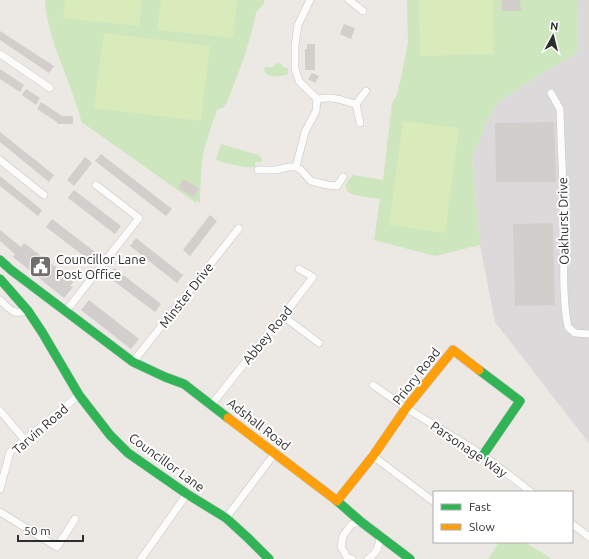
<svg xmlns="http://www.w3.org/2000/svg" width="589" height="559" viewBox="0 0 589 559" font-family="Ubuntu,sans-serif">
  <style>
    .industrial { fill: #dcd9db }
    .green { fill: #cee6be }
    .pitch { fill: #d9eabb }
    .building { fill: #d1cecb }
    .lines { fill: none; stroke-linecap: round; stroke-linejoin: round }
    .street-casing { stroke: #c5c4c5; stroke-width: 8 }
    .fast-casing { stroke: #c5c4c5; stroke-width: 10 }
    .slow-casing { stroke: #c5c4c5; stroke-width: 10 }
    .street { stroke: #fcfcfb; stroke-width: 7 }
    .fast { stroke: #30b455; stroke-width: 9 }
    .slow { stroke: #ff9f0a; stroke-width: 9 }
    .labels { text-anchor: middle; stroke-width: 4; stroke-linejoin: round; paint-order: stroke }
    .street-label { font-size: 13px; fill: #2e2e2e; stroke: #fff }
    .poi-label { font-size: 13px; fill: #2e2e2e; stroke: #fff; text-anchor: start }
  </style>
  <rect width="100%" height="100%" fill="#ece8e4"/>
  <path class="industrial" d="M577 0H589V443L585 438 495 322 480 245 472 158 487 121 497 104 506 97 538 76 578 52Z"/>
  <path class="green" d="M45 0H264V3L256 13 253 27 244 58 227 102 224 107 217 110C212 125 206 140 203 155 201 171 200 187 200 203L197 201 196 203 83 123 82 124C72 82 48 44 45 0Z
    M407 0H577L578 52 538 76 506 97 497 104 487 121 472 158 480 245 435 256 374 240 380 199C373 198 354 196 348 192 346 190 346 188 346 186 346 182 350 178 353 175L383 180 392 103 397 95 399 84 400 83 408 42Z
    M277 63 281 64 285 68H288V74C280 77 266 79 264 69L266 67H274V65Z
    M221 144 259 155 262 159V162H255V167C241 168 229 164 216 160Z
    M499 542H525L552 559H488Z"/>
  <path class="pitch" d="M65 0H142L139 26 63 18Z
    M161 0H237L233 38 157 30Z
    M419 0H493L494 54 420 56Z
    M104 33 210 46 201 121 94 108Z
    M403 121 459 128 445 233 389 225Z"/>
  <path class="building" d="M502 0H520L521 11H502Z
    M344 24 355 28 351 39 340 34Z
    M0 31 54 66 49 73 0 40Z
    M307 44H315V70H305V49H307Z
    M0 69 24 85 20 92 0 79Z
    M312 73 319 76 315 83 308 79Z
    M26 89 40 98 36 105 22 95Z
    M41 102 62 116H73V124H57V122L37 109Z
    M554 122 556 182H496L495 123Z
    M0 132 54 175 49 182 0 142Z
    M101 154 172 209 166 216 95 161Z
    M85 157 92 163 74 186 67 180Z
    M0 176 42 210 38 216 0 186Z
    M183 179 199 188 194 197 178 188Z
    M74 190 121 226 115 234 68 198Z
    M210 215 217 221 190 256 183 250Z
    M52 219 99 255 93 263 46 227Z
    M553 223 555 305 515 306 513 224Z
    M0 230 21 247 24 243 74 281 70 286 73 287 64 298 13 257 15 254 0 241Z
    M136 238 183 275 177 283 130 246Z
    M114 268 161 304 155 312 107 276Z
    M89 300 139 339 131 349 81 310Z"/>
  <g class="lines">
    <defs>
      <path id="street" d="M349 0 363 11
        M0 54 50 88
        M551 93 556 102 560 109C561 150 564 191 564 232 564 263 562 297 568 327L575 333 589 334
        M317 99C324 98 330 97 337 99 344 100 349 103 356 104L366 91
        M356 104 360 123
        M0 160 44 195
        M296 167 301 170 311 181 327 185 337 186 343 177
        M258 170H276L289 167H296L305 132 316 111 317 99 299 81 295 69V46L298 25 310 0
        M0 300C11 310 12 315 28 311
        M66 311 139 218 96 185
        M283 316 319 343
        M133 362 239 228
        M373 385 406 408 483 455 531 492
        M212 404 275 325 283 316 313 277 299 269
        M0 411 25 440
        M373 456 434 502
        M0 489 10 452 79 395
        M0 512 57 547 75 519
        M226 518 275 453
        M572 524 589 537
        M141 559 187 494
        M352 559 347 557 341 547 343 536 351 525 360 521
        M368 559C377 553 379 547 380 536"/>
      <path id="fast" d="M0 260 11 270 133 362 165 377 184 384 228 418
        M0 279 28 311 42 332 79 395 110 435 128 453 187 494 226 518 248 538 269 559
        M479 370 520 401 483 455
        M336 500 360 521 410 559"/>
      <path id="slow" d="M228 418 336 500
        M337 501 373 456 406 408 453 350 479 370"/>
    </defs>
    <use href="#street" class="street-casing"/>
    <use href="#fast" class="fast-casing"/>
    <use href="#slow" class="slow-casing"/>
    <use href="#street" class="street"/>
    <use href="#fast" class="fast"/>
    <use href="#slow" class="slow"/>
  </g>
  <defs>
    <symbol id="civic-square" viewBox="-11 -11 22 22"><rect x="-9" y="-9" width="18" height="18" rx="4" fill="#706f6e" stroke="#fff"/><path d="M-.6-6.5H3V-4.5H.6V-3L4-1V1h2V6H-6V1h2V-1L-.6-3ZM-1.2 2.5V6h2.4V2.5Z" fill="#fff"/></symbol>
  </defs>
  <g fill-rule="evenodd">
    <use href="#civic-square" x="28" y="254" width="25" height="25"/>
  </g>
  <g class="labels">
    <g class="street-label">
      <text transform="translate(563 221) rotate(-91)" y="5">Oakhurst Drive</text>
      <text transform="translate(186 295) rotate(-52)" y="5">Minster Drive</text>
      <text transform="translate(267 335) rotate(-51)" y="5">Abbey Road</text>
      <text transform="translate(416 376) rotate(-52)" y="5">Priory Road</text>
      <text transform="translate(259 424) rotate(38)" y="5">Adshall Road</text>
      <text transform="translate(40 429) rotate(-41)" y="5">Tarvin Road</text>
      <text transform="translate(469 449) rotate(34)" y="5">Parsonage Way</text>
      <text transform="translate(167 462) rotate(36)" y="5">Councillor Lane</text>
    </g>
    <g class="poi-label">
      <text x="56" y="264">Councillor Lane<tspan x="56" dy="15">Post Office</tspan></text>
    </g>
  </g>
  <rect x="433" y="491" width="140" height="52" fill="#ffffff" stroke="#ababab"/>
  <rect x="441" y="504" width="20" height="6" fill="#30b455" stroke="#ababab"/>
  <text x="469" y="511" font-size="12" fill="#2e2e2e">Fast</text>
  <rect x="441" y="524" width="20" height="6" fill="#ff9f0a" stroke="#ababab"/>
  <text x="469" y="531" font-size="12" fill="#2e2e2e">Slow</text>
  <g transform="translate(553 36) rotate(7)" stroke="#ffffff" stroke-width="3" paint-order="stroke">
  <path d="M0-3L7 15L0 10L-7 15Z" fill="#2e2e2e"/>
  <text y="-6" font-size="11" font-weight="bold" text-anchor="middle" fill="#2e2e2e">N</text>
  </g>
  <path d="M18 535v6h65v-6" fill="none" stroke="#2e2e2e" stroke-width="2"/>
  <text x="24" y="535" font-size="12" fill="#2e2e2e" stroke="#ffffff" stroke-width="3" paint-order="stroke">50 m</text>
</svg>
